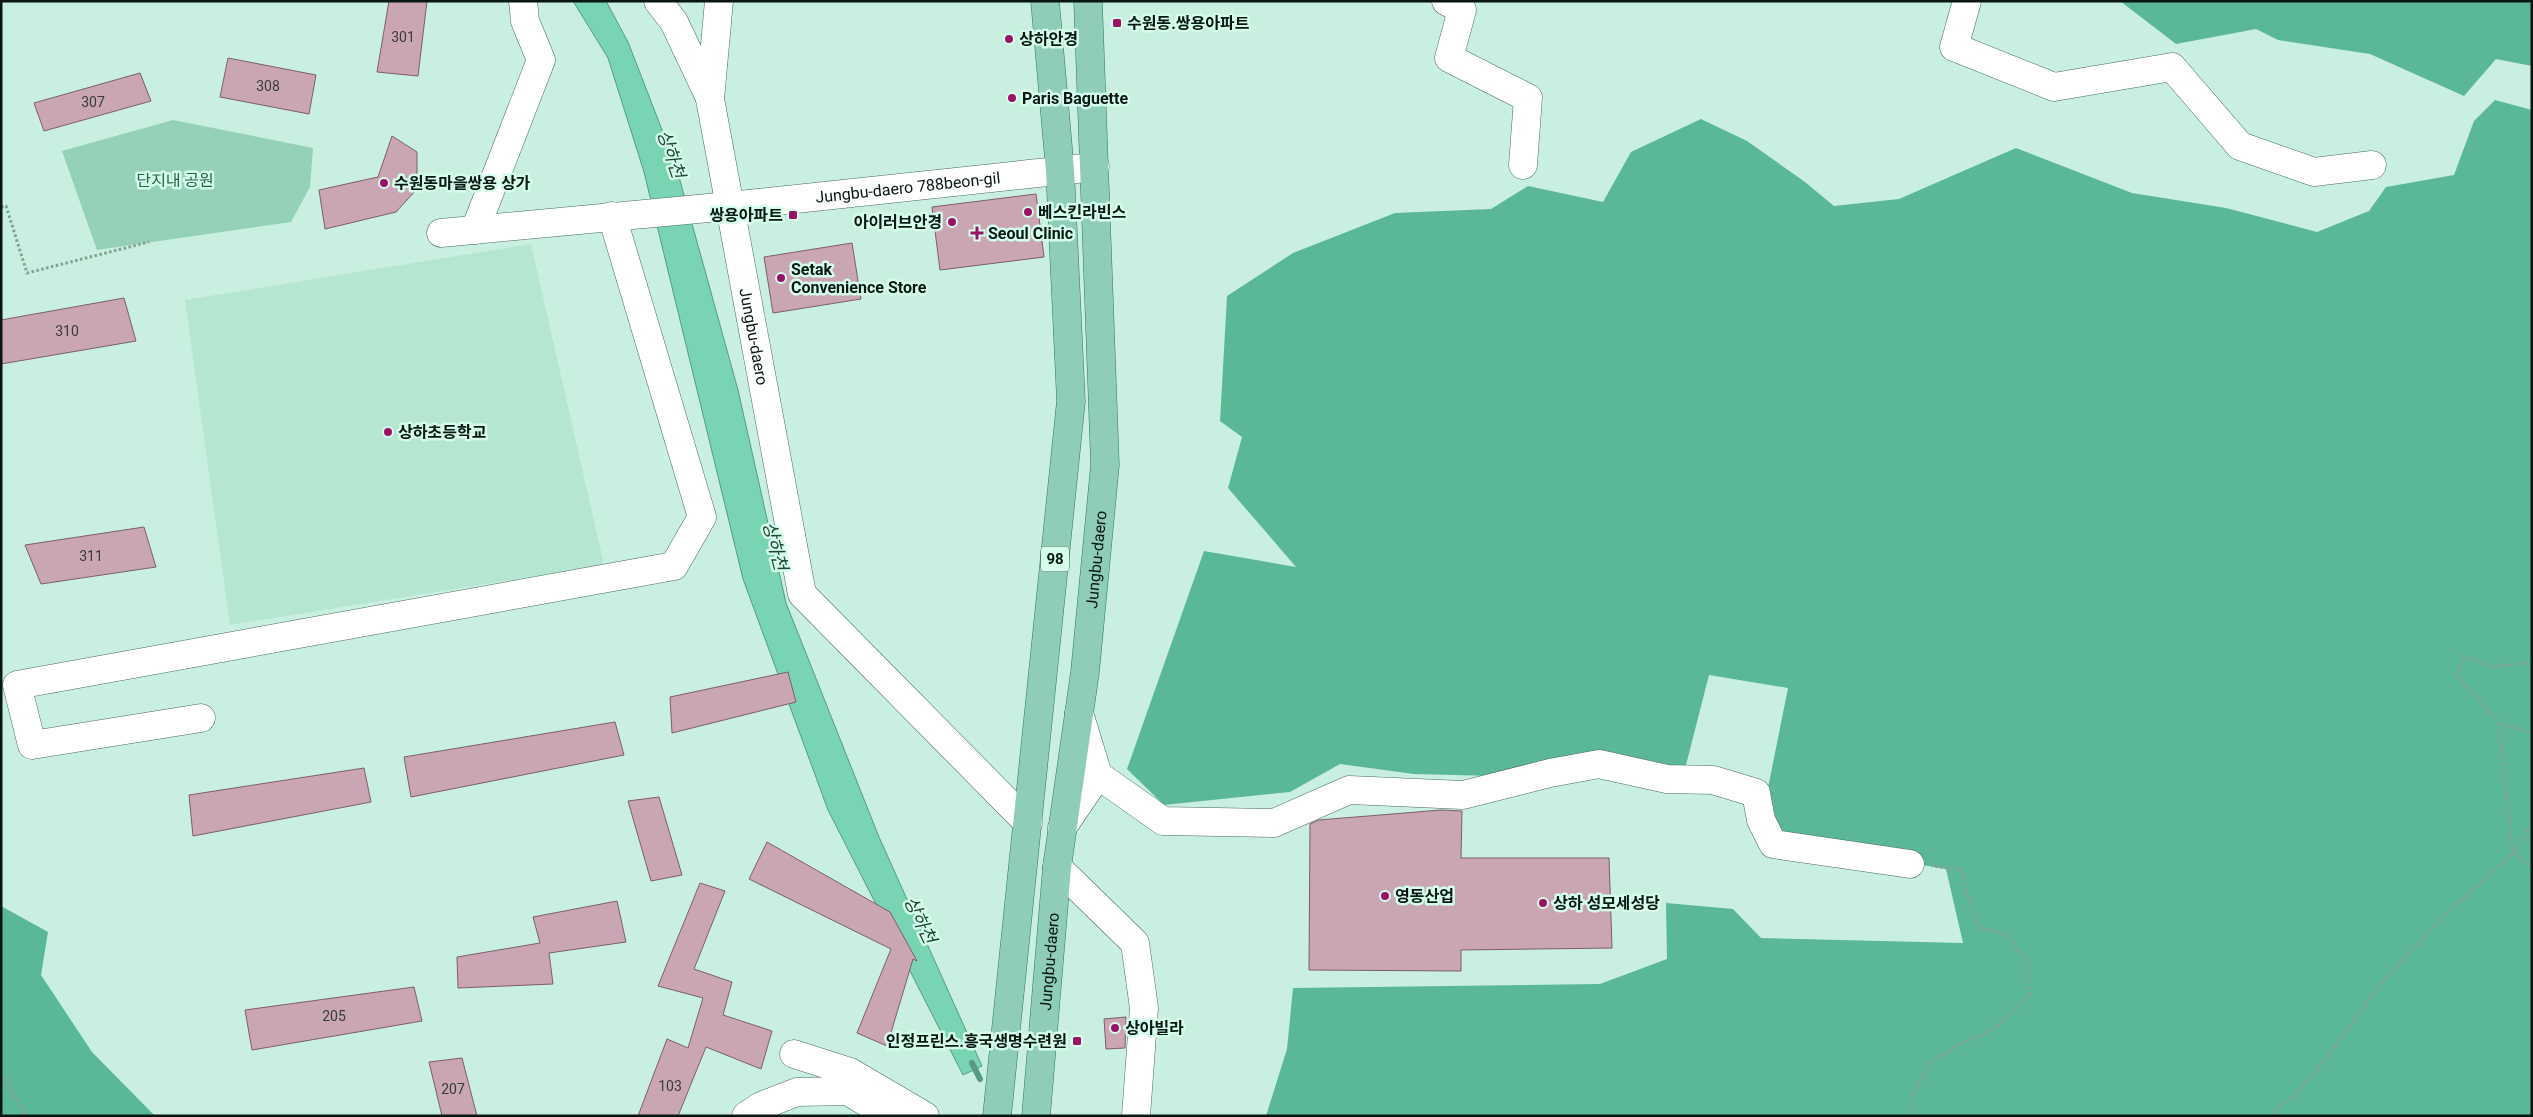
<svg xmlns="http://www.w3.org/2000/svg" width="2533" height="1117" viewBox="0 0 2533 1117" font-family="Roboto,'Noto Sans KR',sans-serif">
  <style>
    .built { fill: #b5e6d2 }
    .green { fill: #95d0b9 }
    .forest { fill: #5bb897 }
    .water { fill: #78d4b3; stroke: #569b83 }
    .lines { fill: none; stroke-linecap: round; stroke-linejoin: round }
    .stream { stroke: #569b83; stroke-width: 6 }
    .building { fill: #caa6b5; stroke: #7d5d6b }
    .minor-casing { stroke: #486c5e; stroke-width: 29 }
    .major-casing { stroke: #2f775f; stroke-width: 29 }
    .path { stroke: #82a094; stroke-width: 3; stroke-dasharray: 2.5 2.5; stroke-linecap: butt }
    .minor { stroke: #fff; stroke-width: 28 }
    .major { stroke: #8fcdb8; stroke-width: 28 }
    .poi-dot { fill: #991265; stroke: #d5fdec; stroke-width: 2 }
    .labels { text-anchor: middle; stroke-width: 5; stroke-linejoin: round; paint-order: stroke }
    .number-label { font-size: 14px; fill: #383b3b }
    .shield { fill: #d5fdec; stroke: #465c53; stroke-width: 1 }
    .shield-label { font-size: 15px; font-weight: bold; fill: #081712 }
    .poi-label { font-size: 16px; font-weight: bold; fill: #081712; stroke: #d5fdec; text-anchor: start }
    .park-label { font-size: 16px; fill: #1f664f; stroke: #d5fdec }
    .street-label { font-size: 16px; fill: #081712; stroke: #d5fdec }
    .water-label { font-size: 18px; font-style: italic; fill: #1c4537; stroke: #d5fdec }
  </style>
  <rect width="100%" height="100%" fill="#c8efdf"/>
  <path class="built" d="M531 244 604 565 230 625 185 300Z"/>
  <path class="green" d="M173 120 313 148 310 187 291 222 97 250 62 151Z"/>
  <path class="forest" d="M2120 1H2532V66L2496 59 2464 96 2370 54 2278 40 2256 29 2176 44Z
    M2495 100 2532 110V1116H1266L1287 1049 1293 988 1600 984 1667 959 1666 903 1733 909 1761 938 1963 943 1946 869 1769 839 1765 803 1788 688 1709 675 1685 769 1494 776 1414 774 1340 764 1290 792 1164 805 1127 769 1204 551 1296 567 1228 488 1242 437 1220 421 1227 296 1293 253 1395 213 1491 209 1528 186 1603 202 1631 152 1701 119 1747 141 1805 182 1834 206 1899 199 2016 148 2132 193 2226 208 2317 232 2369 211 2386 187 2454 175 2474 121Z
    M1 906 48 932 41 975 92 1052 155 1116H1Z"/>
  <path class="water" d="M573 1H606L628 42 676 166 738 390 786 603 879 837 982 1066 963 1075 828 810 743 579 644 172 608 58Z"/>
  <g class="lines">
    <path class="stream" d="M972 1063 980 1079"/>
  </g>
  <path class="building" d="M389 1H427L418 76 377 72Z
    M228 58 316 75 309 114 220 97Z
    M140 73 151 101 44 131 34 103Z
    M392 136 417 152V189L396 212 325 229 319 190 378 177Z
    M1036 194 1044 257 940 270 932 207Z
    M852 243 861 299 773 313 764 257Z
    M124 298 136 341 1 364V320Z
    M144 527 156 567 41 584 25 545Z
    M788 672 796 702 672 733 670 697Z
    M615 722 624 755 411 797 404 757Z
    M364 768 371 802 193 836 189 795Z
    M659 797 682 875 651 881 628 801Z
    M1441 810 1462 811 1461 858H1609L1612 948 1461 950V971L1309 970 1310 824 1319 820Z
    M767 842 890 912 917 961 913 959 887 1046 857 1033 891 949 749 879Z
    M700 883 725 891 694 969 732 982 723 1015 772 1031 761 1069 706 1047 678 1116H638L667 1039 688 1048 703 998 658 986Z
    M617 901 626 942 549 953 553 984 458 988 457 957 540 943 533 917Z
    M414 987 422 1021 252 1050 245 1010Z
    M1126 1017 1125 1048 1106 1049 1104 1019Z
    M462 1058 477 1116H442L429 1062Z"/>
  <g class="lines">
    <defs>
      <g id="minor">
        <path d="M658 1 674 22 710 98"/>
        <path id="s1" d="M719 1 710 99 802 594 1028 823"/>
        <path d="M1446 1 1462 10 1449 58 1528 98 1523 165"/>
        <path d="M1967 1 1954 47 2054 87 2172 67 2240 146 2314 172 2372 165"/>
        <path d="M475 230 541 60 525 21 523 1"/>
        <path id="s2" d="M441 233 730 206 1095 167"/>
        <path d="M1079 713 1098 775 1163 821 1274 823 1349 790 1463 795 1550 773 1599 764 1667 779 1713 780 1756 793 1761 820 1773 844 1910 864"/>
        <path d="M201 718 32 745 17 685 674 566 702 517 612 216"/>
        <path d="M1062 828 1098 775"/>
        <path d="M1057 867 1135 943 1144 1008 1136 1116"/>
        <path d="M794 1054 850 1072 925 1116"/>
        <path d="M746 1116 761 1106 797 1092 848 1091 889 1116"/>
      </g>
      <g id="major">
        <path d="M997 1116 1071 401 1060 170 1045 1"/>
        <path id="s3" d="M1036 1116 1057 867 1085 672 1105 465 1088 1"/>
      </g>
    </defs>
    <use href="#minor" class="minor-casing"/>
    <use href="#major" class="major-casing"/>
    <path class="path" d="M1 207 6 206 27 273 149 242
      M2532 662 2492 667 2463 656 2457 675 2499 723 2532 733
      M2499 723 2513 853 2532 868
      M1 1074 27 1116
      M1913 1116 1912 1096 1930 1062 1957 1046 1993 1029 2029 996 2028 963 2006 934 1979 927 1967 895 1962 870 1932 866
      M2269 1116 2296 1094 2329 1055 2382 982 2444 916 2513 853 2532 824"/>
    <use href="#minor" class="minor"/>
    <use href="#major" class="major"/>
  </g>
  <g class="poi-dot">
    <rect x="1112" y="18" width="10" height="10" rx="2.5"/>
    <circle cx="1009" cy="39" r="5"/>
    <circle cx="1012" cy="98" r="5"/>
    <circle cx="384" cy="183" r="5"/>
    <circle cx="1028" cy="212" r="5"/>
    <rect x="788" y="210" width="10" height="10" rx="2.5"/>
    <circle cx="952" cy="222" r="5"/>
    <path d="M974.5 225.5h5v5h5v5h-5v5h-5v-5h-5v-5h5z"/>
    <circle cx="781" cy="278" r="5"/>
    <circle cx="388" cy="432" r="5"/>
    <circle cx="1385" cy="896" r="5"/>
    <circle cx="1543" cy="903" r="5"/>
    <circle cx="1115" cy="1028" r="5"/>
    <rect x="1072" y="1036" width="10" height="10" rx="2.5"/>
  </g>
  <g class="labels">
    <g class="number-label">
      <text x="403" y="42">301</text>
      <text x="268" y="91">308</text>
      <text x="93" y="107">307</text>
      <text x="67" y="336">310</text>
      <text x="91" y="561">311</text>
      <text x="334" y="1021">205</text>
      <text x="670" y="1091">103</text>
      <text x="453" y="1094">207</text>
    </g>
    <rect class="shield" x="1041" y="546.5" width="28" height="25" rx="4"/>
    <g class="shield-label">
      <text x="1055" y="564">98</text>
    </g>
    <g class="poi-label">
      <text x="1127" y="29">수원동.쌍용아파트</text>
      <text x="1019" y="45">상하안경</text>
      <text x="1022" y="104">Paris Baguette</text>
      <text x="394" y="189">수원동마을쌍용 상가</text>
      <text x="1038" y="218">베스킨라빈스</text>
      <text x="783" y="221" text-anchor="end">쌍용아파트</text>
      <text x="942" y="228" text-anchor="end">아이러브안경</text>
      <text x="988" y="239">Seoul Clinic</text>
      <text x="791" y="275">Setak<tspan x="791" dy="18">Convenience Store</tspan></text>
      <text x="398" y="438">상하초등학교</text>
      <text x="1395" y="902">영동산업</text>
      <text x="1553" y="909">상하 성모세성당</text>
      <text x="1125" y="1034">상아빌라</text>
      <text x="1067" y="1047" text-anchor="end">인정프린스.흥국생명수련원</text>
    </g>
    <g class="park-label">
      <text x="175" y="186">단지내 공원</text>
    </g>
    <g class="street-label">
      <text dy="6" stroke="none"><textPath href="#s2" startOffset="469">Jungbu-daero 788beon-gil</textPath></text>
      <text dy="6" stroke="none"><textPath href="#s1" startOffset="340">Jungbu-daero</textPath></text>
      <text dy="6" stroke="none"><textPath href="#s3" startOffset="560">Jungbu-daero</textPath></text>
      <text dy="6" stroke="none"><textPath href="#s3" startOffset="155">Jungbu-daero</textPath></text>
    </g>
    <g class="water-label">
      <text transform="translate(671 154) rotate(71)" y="6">상하천</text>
      <text transform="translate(775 546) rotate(75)" y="6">상하천</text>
      <text transform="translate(920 920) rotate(64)" y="6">상하천</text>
    </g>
  </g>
  <rect width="2533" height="1117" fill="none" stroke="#081712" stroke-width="5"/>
</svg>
